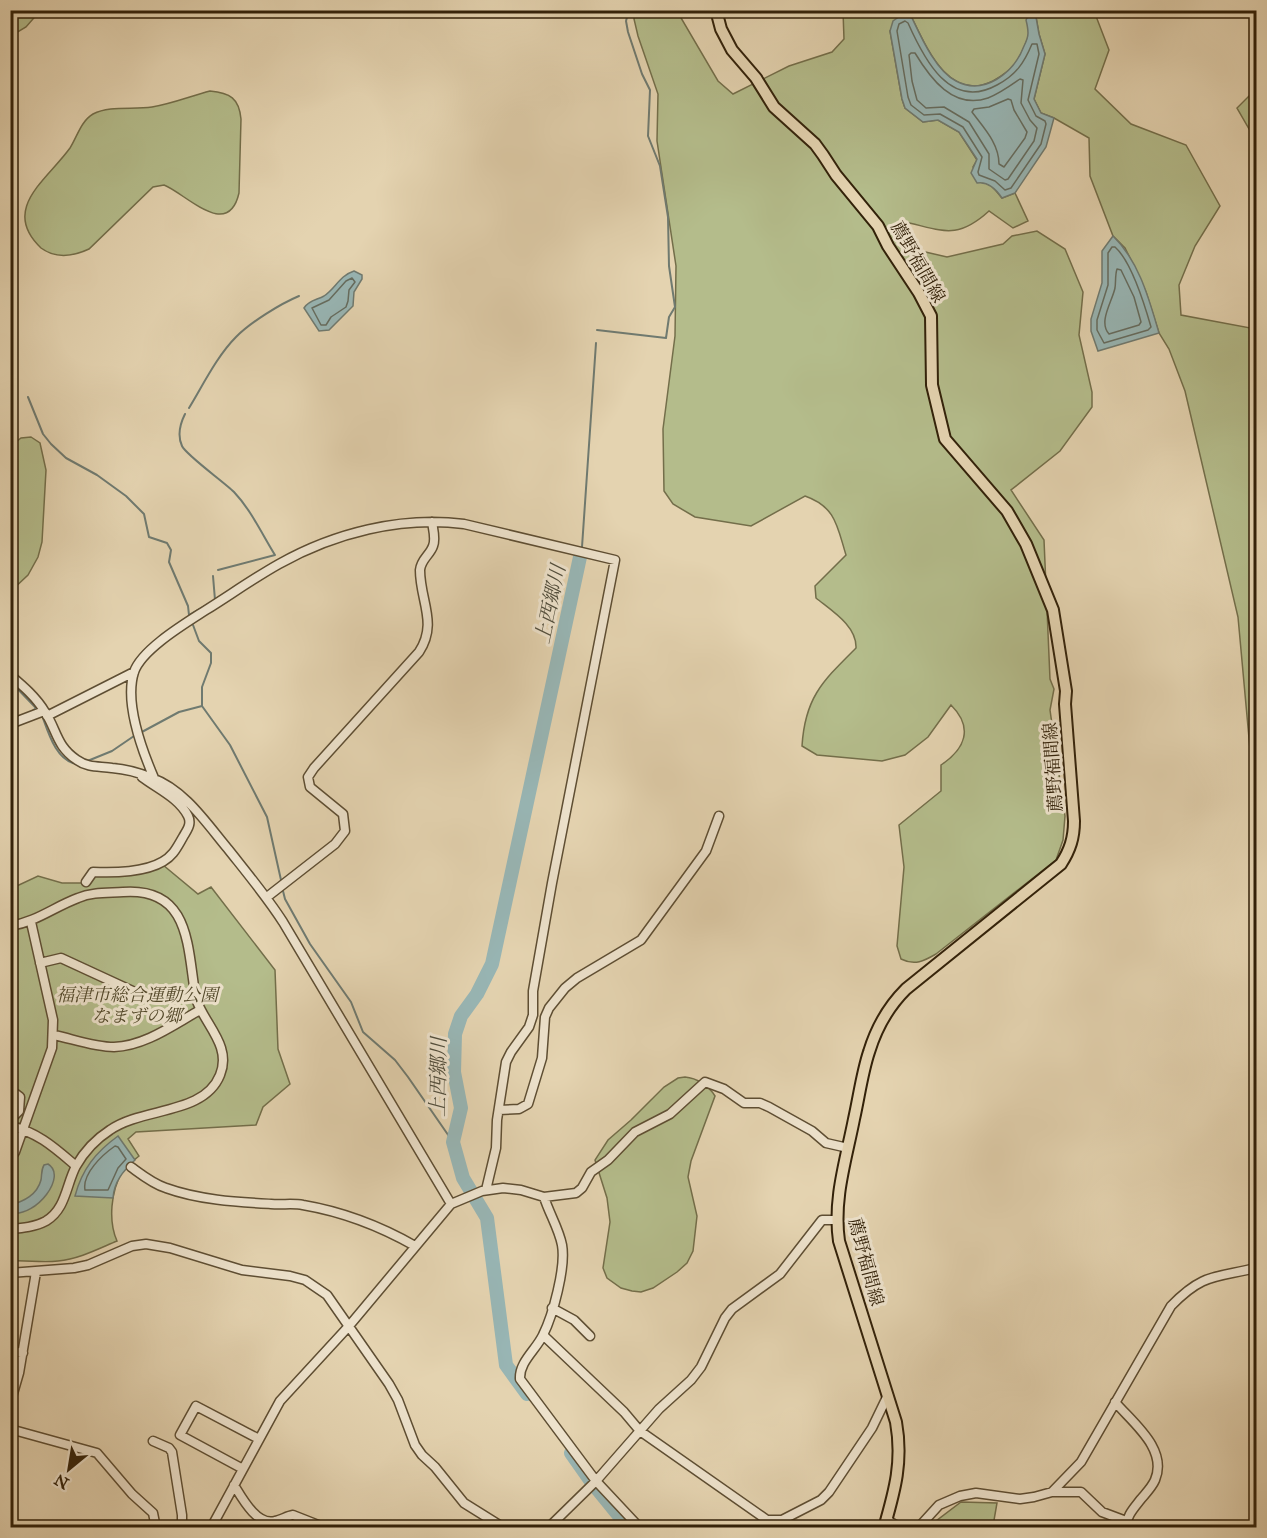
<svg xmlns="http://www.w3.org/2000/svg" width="1267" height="1538" viewBox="0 0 1267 1538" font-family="'IM FELL Great Primer','Noto Serif JP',serif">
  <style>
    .green { fill: #b4bc8b; stroke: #736e4a; stroke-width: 1.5 }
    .water { fill: #98b6b5; stroke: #6f7a70; stroke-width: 1.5 }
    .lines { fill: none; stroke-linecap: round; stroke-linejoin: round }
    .shore { stroke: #656c5f; stroke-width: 1.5 }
    .stream { stroke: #6f7a70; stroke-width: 2 }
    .river { stroke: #98b6b5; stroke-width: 14 }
    .minor-casing { stroke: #5e4e33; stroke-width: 11 }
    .major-casing { stroke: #322109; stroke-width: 14 }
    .minor { stroke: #ede2cc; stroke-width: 8 }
    .major { stroke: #e4d3b0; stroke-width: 10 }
    .labels { text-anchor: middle; stroke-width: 6; stroke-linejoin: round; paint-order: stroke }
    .street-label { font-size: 18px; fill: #322109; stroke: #ede2cc }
    .park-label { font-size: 18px; font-style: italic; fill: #52482a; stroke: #ede2cc }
    .water-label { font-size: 20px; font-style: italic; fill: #514e3d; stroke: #ede2cc }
  </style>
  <rect width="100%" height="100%" fill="#e4d3b0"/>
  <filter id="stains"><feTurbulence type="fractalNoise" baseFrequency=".00333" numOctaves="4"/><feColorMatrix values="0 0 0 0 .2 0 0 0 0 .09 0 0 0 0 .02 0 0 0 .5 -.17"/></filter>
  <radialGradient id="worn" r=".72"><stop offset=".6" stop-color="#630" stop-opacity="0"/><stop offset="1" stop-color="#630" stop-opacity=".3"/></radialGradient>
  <path class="green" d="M10 11 11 10 40 11 26 27 11 36Z
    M635 11H677L718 81 733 94 789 66 832 52 844 39 843 11H1094L1109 50 1095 89 1131 124 1186 145 1220 206 1195 246 1179 285 1181 315 1256 329V758L1250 749 1238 617 1185 391 1169 349 1159 333 1146 292 1135 268 1125 248 1113 236 1090 176 1089 138 1054 118 1041 113 1034 99 1045 54 1039 34 1036 17C1030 32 1025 50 1015 64 1010 71 1000 77 993 81 950 103 927 49 912 18L890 31 902 99 905 108 923 122 938 120 959 132 977 160 973 167 983 182 992 186 1002 198 1015 193 1028 221 1013 228 989 211C955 242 941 229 900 221L897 235 904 247 947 257 1003 244 1012 236 1037 231 1065 249 1083 292 1079 335 1092 392V407L1060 451 1011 490 1044 540 1050 679 1054 689 1050 710 1065 816 1063 840 1056 860 936 954C924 961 915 966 901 959L897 946 904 867 899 825 941 791V765C965 749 974 728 951 705L928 737 905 755 882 761 817 755 802 746C805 697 823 681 856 648 857 626 832 611 816 598L815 586 846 555C837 526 836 507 805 496L751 526 695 517 673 504 664 491 663 429 675 336 676 266 657 141 658 94 638 36 634 19Z
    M1256 89V141L1237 108Z
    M210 91C230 93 239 98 241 119L239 193C228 241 185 193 164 185L153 187 89 249C74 256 56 259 41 248 0 209 47 180 70 148 77 137 81 121 93 114 110 105 133 110 152 107 171 104 191 96 210 91Z
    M31 437 40 443 46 470 42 542 38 557 28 575 11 591V446L21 438Z
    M163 865 198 894 211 887 275 970 278 1049 290 1084 263 1107 256 1125 136 1132 128 1139 139 1156C133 1161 126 1166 122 1172 111 1191 108 1221 117 1241 98 1249 79 1259 58 1261 42 1263 27 1260 11 1261V886L19 885 38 876 62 883H88L94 876H123Z
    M685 1077C697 1078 709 1086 715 1096L691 1161 688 1177 697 1216 693 1251 687 1263 677 1272 653 1288 641 1292 632 1291 621 1288 607 1278 603 1268 610 1222 607 1198 595 1160 608 1140 631 1120 664 1087 678 1078Z
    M961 1502 997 1503 993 1526 995 1527H928Z"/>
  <path class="water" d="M1030 13 1036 17 1039 34 1045 54 1034 99 1041 113 1054 118 1046 147 1015 193 1002 198C996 189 988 181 977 183L971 173 977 159 959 132 938 120 923 122 905 108 902 99 890 31 893 21 903 14 912 18C921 37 936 71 956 81 984 96 1014 73 1024 46 1026 42 1028 38 1028 33 1028 29 1027 24 1026 20Z
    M1113 236C1139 261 1149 299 1159 333L1098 351 1091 331V319L1102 283V251Z
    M354 271 362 275V279L354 292 353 306 329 330 319 331 304 308C309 300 317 300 324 296 336 288 339 276 354 271Z
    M118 1136 135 1160C123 1171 114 1182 113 1198L75 1196C82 1169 96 1152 118 1136Z
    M48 1164C68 1176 36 1217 12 1213L11 1205C24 1201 37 1195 41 1180 42 1174 41 1170 44 1165Z"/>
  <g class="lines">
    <path class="shore" d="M905 21 908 23C924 59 950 111 997 85 1016 75 1024 63 1032 44H1037L1039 54 1028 100 1036 116 1045 121 1046 124 1041 144 1011 188 1005 190 995 181 979 175 978 172 982 157 963 127 940 114 924 115 911 105 908 97 897 31 899 24Z
      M911 53H915C930 78 953 110 988 98 999 94 1010 86 1020 79L1023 80 1021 103 1030 120 1037 128 1034 141 1008 179 1005 180 989 169V154L969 122 944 107 926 108 917 100 912 81 909 55Z
      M1008 99 1011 100 1014 110 1027 132 1025 138 1004 167 999 164C999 143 983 127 972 112L974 109 989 107Z
      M1112 247H1115C1131 261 1145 306 1151 327L1148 330 1104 343 1097 330V320L1108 285V253Z
      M1117 269 1121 270 1134 297 1141 322 1139 325 1109 334C1098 322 1112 302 1115 288 1116 281 1115 275 1117 269Z
      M352 278 355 282 349 290 348 301 346 307 331 317 326 325H321L312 308 329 300 346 281Z
      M115 1146 118 1147 126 1159 118 1168 108 1190H85C82 1174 102 1155 115 1146Z"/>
    <path class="stream" d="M597 330 666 338 669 317 675 307 669 266 668 217 660 166 648 136 650 90 642 74 628 32 626 21 629 10
      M28 397 43 434 51 444 66 458 97 475 126 496 144 514 149 537 167 543 171 550 169 562 188 606 189 615 215 600 213 576
      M189 408C203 385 217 356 236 337 251 322 280 304 299 296
      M185 414C180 424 177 435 182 446 186 455 224 482 234 492 251 510 262 534 275 555L218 570
      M582 547 596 343
      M193 625 199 641 211 653V663L202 687V706L230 745 267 817 281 880
      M10 681 36 708 30 713
      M43 718C49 735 57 761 77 764
      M140 733 179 712 202 706
      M85 762 112 751 134 736
      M283 891 285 899 310 944 351 1002 363 1032 395 1060 408 1077 453 1142"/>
    <path class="river" d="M527 1394 506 1365 487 1218 463 1178 453 1142 461 1108 454 1072 455 1034 461 1016 477 994 492 964 580 557
      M571 1453 590 1480 629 1528"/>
    <defs>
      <path id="minor" d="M10 675C23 686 36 697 45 712 57 730 56 746 77 760 88 768 99 766 112 768 125 769 140 773 152 778 185 790 207 824 228 849 247 873 267 897 283 922L451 1204
        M47 716 134 672
        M10 724 44 711
        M154 778C142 750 124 703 134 672 142 649 186 623 206 610 230 595 254 578 279 564 334 533 401 516 464 524L615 560 552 883 533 991V1015L529 1027 511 1052 506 1062 497 1120 496 1148 486 1190
        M86 882 93 872C116 873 157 873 173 853 177 848 180 842 183 837 187 830 192 824 188 816 179 798 158 789 142 777
        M267 897 335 844 345 831 343 814 310 787 308 777 314 768 419 652C438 623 420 601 420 570 421 559 430 555 433 546 436 539 433 529 432 522
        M10 926C36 922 54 907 78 898 92 892 107 893 123 892 192 887 187 949 196 999 205 1025 232 1046 220 1075 204 1115 143 1107 110 1130 96 1139 84 1152 76 1166 66 1185 66 1209 46 1221 35 1227 22 1228 10 1229
        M40 963 61 958 139 994
        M54 1035C73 1039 94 1047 114 1047 145 1046 173 1025 200 1010
        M10 1095 16 1094 20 1097 19 1111 10 1120
        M499 1110 519 1109 528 1104 542 1058 545 1017 549 1008 565 988 577 978 641 940 706 851 719 816
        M10 1126C38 1132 56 1149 76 1166
        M10 1159 15 1152 52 1048 53 1020 31 922
        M131 1167C142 1175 153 1184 166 1188 199 1200 237 1202 271 1204 282 1205 293 1203 303 1205 344 1212 380 1226 415 1246
        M544 1197C549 1213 559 1229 562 1245 566 1267 553 1315 543 1335 536 1350 519 1362 520 1379L596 1481 640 1528
        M10 1273 74 1268 88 1265 132 1246 146 1244 170 1248 242 1270 290 1276 305 1280 327 1295 389 1384 398 1400 415 1445 422 1455 435 1467 464 1503 504 1528
        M552 1308 574 1320 590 1336
        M543 1335 624 1412 640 1431 767 1520H782L821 1500 829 1492 872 1428 888 1395
        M10 1351 23 1353
        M1115 1402C1133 1423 1168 1449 1155 1480 1152 1487 1146 1493 1141 1499 1134 1508 1126 1516 1126 1528
        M10 1404 19 1373 36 1272
        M10 1429 97 1453 132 1494 153 1513 156 1528
        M153 1441 169 1448 172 1452 182 1515V1528
        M243 1469 180 1435 196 1406 259 1439
        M234 1485C242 1498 257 1526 275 1521 281 1520 287 1516 293 1515L326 1528
        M1052 1492H1081L1102 1512 1126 1521
        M887 1520 901 1528
        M211 1528 280 1401 349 1326 451 1204 482 1191 503 1188 521 1190 544 1197 576 1193 582 1188 591 1172 608 1160 635 1132 670 1114 705 1082 724 1089 744 1103H760L769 1107 812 1131 826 1143 848 1148
        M548 1528 596 1481 659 1409 691 1380 701 1367 725 1318 732 1309 780 1274 822 1220H836
        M918 1528 939 1505 960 1496 976 1493 1020 1499 1034 1497 1052 1492 1081 1462 1171 1306C1203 1273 1215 1278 1256 1268"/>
      <path id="major" d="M716 10 721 29 732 50 756 78 774 107 815 144 823 155 836 175 878 226 888 246 919 293 931 316 932 385 945 439 1007 511 1026 544 1053 610 1066 691 1065 704 1074 821C1074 838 1070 850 1061 864L906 989C889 1006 876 1029 869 1052 862 1073 859 1097 854 1119 846 1160 833 1199 839 1241L896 1422C903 1461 895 1490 884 1528"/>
    </defs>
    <use href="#minor" class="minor-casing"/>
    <use href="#major" class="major-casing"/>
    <use href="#minor" class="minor"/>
    <use href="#major" class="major"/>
  </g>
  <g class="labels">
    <g class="street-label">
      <text transform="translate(918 262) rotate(60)" y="6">薦野福間線</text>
      <text transform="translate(1053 767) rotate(-94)" y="6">薦野福間線</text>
      <text transform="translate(866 1262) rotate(75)" y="6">薦野福間線</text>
    </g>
    <g class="park-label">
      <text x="137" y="1001">福津市総合運動公園<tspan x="137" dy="21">なまずの郷</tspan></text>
    </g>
    <g class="water-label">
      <text transform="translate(550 604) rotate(-78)" y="7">上西郷川</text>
      <text transform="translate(438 1077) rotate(-89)" y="7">上西郷川</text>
    </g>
  </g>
  <rect width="1267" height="1538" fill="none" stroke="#e4d3b0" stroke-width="36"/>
  <rect x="12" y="12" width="1243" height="1514" fill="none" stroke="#322109" stroke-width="3"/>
  <rect x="18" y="18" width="1231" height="1502" fill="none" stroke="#322109" stroke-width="1.5"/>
  <g transform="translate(69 1469) rotate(210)" stroke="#ede2cc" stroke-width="4.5" paint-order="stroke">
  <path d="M0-4.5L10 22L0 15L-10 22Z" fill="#322109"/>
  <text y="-9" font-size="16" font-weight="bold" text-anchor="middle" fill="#322109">N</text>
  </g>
  <rect width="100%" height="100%" filter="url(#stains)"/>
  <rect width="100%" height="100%" fill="url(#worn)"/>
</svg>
